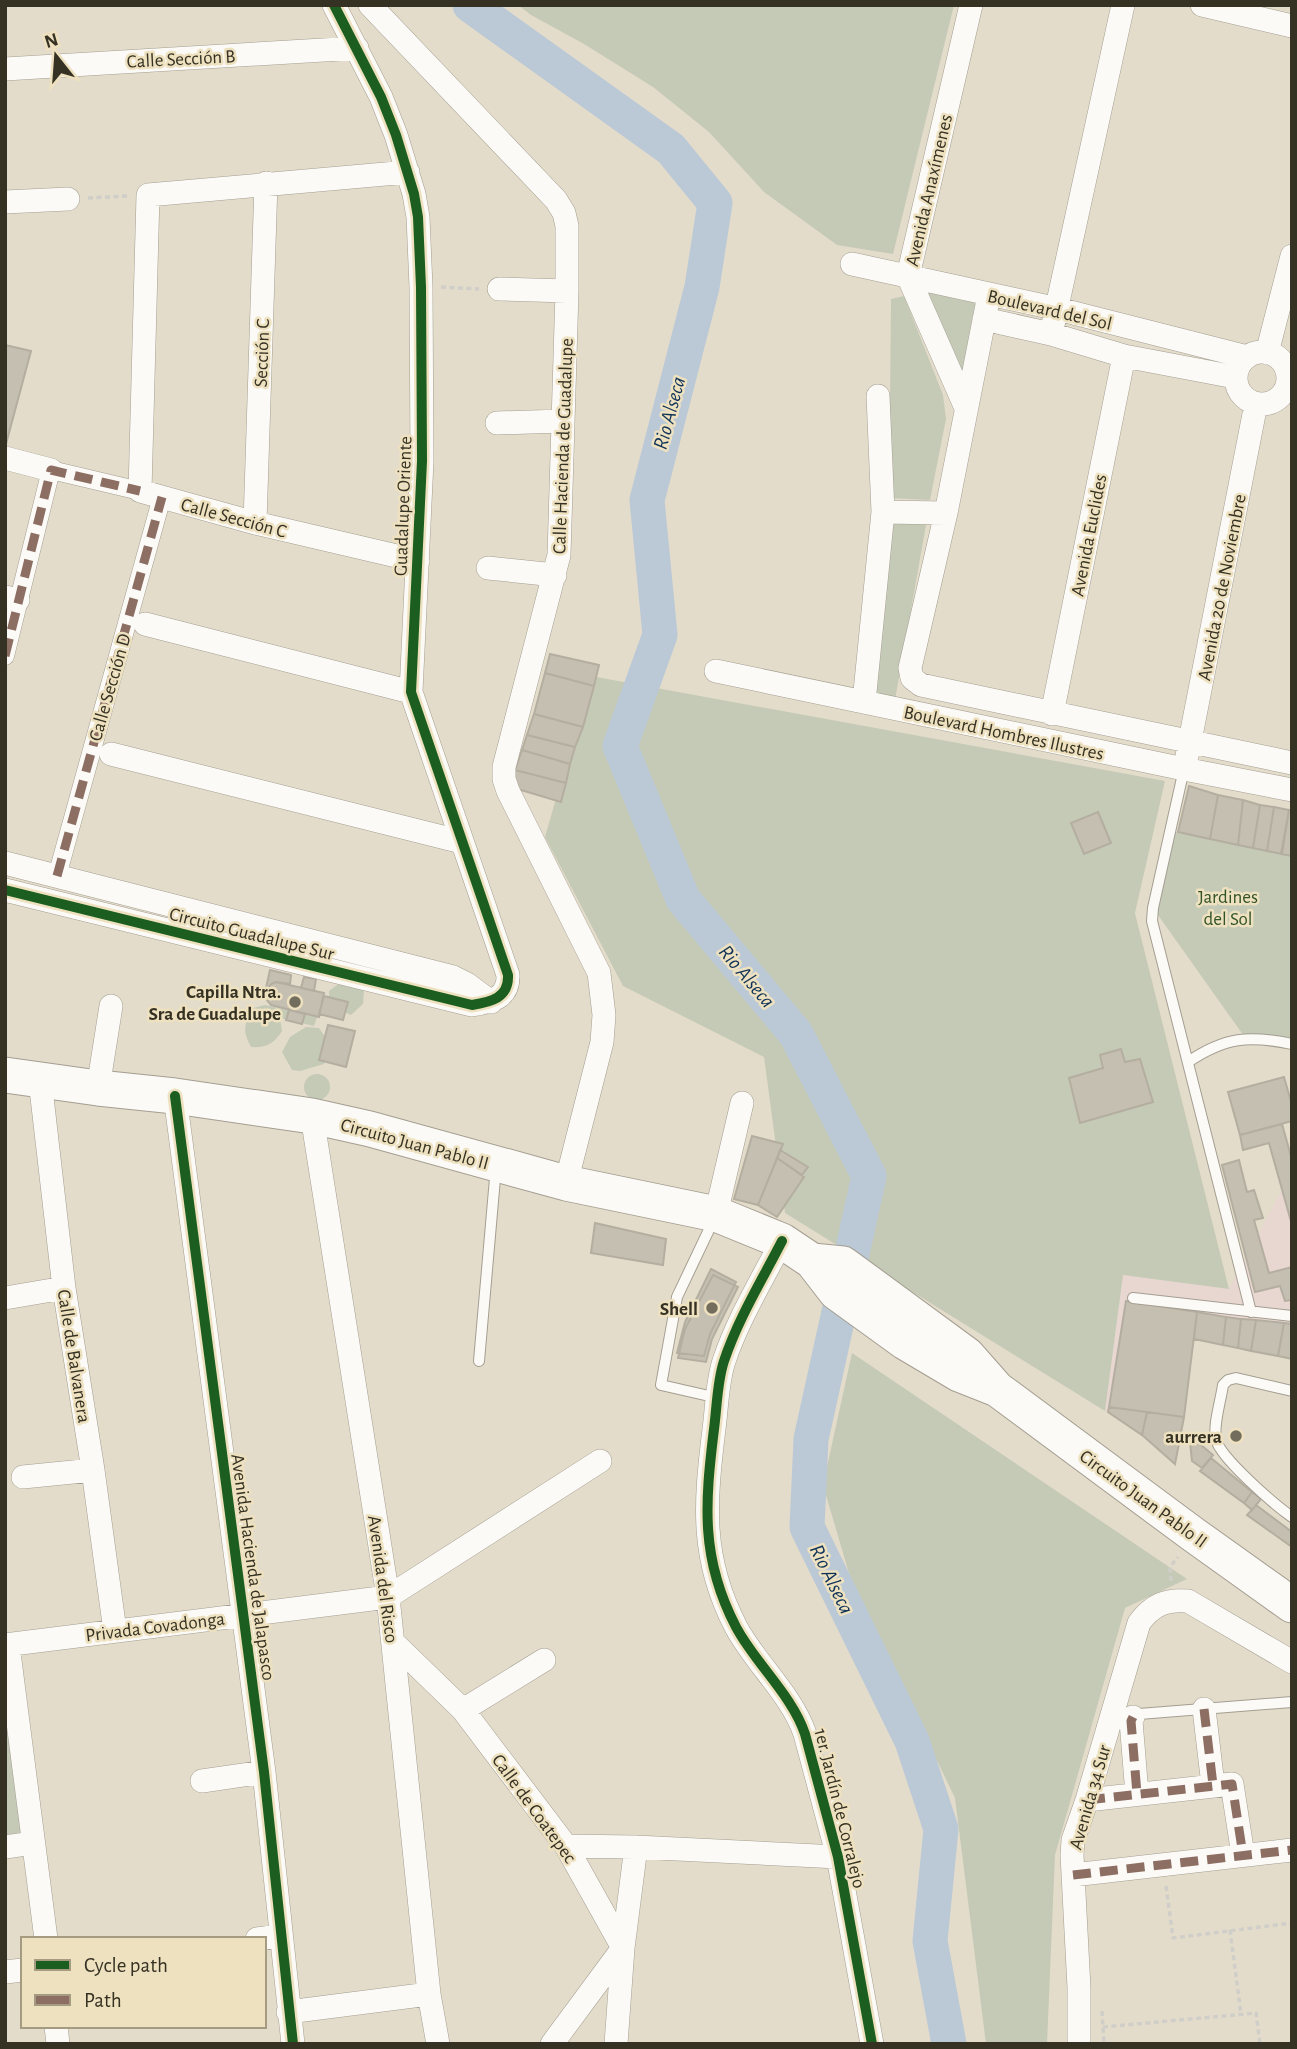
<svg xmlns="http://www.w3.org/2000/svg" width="1297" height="2049" viewBox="0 0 1297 2049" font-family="'Alegreya Sans',sans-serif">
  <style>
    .commercial { fill: #e8d6d1 }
    .green { fill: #c5cab7 }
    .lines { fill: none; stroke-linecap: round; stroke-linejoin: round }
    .river { stroke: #bbc9d7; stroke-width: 35 }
    .building { fill: #c5bfb1; stroke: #b4aea0; stroke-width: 2 }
    .service-casing { stroke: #a49e91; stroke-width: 12 }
    .pedestrian-casing { stroke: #a49e91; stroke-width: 19 }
    .minor-casing { stroke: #a49e91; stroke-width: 24 }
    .primary-casing { stroke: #a49e91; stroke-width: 37 }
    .path { stroke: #d0cec9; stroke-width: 3.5; stroke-dasharray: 5 3.5; stroke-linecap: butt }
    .service { stroke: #fbfaf7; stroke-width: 10 }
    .pedestrian { stroke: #fbfaf7; stroke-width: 18 }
    .minor { stroke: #fbfaf7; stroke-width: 23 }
    .primary { stroke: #fbfaf7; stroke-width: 35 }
    .quiet { stroke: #8d6e63; stroke-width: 9; stroke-dasharray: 18 9; stroke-linecap: butt }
    .cycleway-casing { stroke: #eee1bf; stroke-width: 15 }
    .cycleway { stroke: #1b5e20; stroke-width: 10 }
    .poi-dot { fill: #726d5d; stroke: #eee1bf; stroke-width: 2.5 }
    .labels { text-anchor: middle; stroke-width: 5; stroke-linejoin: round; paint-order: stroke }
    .street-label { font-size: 19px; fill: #353123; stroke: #eee1bf }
    .park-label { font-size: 19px; fill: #325328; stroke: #eee1bf }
    .poi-label { font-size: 19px; font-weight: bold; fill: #353123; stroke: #eee1bf; text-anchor: end }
    .water-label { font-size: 21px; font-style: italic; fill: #0e3257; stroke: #eee1bf }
  </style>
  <rect width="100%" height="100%" fill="#e4dcca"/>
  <path class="commercial" d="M1292 1171V1359L1195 1339 1178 1455 1105 1411 1123 1275 1229 1289Z"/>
  <path class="green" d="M518 5H954L893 254 837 245 764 192 709 132 653 87 584 44 531 15Z
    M927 292 977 302 965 379Z
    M904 296 943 395 946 419 930 500 889 498 891 299Z
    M892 520 926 525 895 700 875 695Z
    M591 676 1165 781 1135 913 1229 1289 1123 1275 1105 1411 785 1213 764 1057 623 986 545 837Z
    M1170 831 1292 856V1044L1246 1039 1153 908Z
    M351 982 364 991 363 1004 351 1015 339 1010 329 1000V991L337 985Z
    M265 1005 317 1017 314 1026 280 1018 282 1031C274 1044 266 1048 251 1047 242 1030 244 1025 253 1008Z
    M306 1027 319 1028 331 1045 324 1064 300 1071 292 1070 282 1052 290 1037Z
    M304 1087a13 13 0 1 1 26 0a13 13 0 1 1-26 0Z
    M852 1353 1187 1579 1125 1608 1055 1855 1047 2044H986L955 1798 853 1587 823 1485Z
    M5 1657 28 1832 5 1835Z"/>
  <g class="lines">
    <path class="river" d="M470 5 671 149 715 203 702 287 647 500 660 635 620 746 683 899 796 1034 869 1176 811 1439 807 1527 912 1741 941 1829 930 1941 949 2044"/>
  </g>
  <path class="building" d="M5 345 31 351 6 444H5Z
    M550 654 599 665 594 686 545 673Z
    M545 673 594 686 583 727 534 714Z
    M534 714 583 727 575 747 527 735Z
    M527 735 575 747 570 764 522 750Z
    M522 750 570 764 566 783 515 770Z
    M515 770 566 783 561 802 511 787Z
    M1189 786 1218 795 1210 839 1178 832Z
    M1218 795 1243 800 1238 845 1210 839Z
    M1243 800 1260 805 1253 848 1238 845Z
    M1260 805 1274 807 1267 851 1253 848Z
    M1274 807 1289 810 1282 854 1267 851Z
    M1289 810 1292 811V856L1281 854Z
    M1098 812 1111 843 1084 854 1071 823Z
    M270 970 291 975 290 984 276 982 271 984 268 989 266 988Z
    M304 977 316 979 314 991 301 988Z
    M276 982 324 993 319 1017 271 1005 266 999V991L271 984Z
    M324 996 348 1002 343 1020 319 1014Z
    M289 1010 305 1014 302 1024 286 1020Z
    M328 1025 355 1031 346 1067 319 1060Z
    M1121 1049 1125 1062 1140 1059 1153 1102 1080 1123 1069 1078 1103 1068 1100 1055Z
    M1284 1077 1292 1105V1121L1240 1135 1228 1092Z
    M1282 1124 1292 1160V1225L1269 1143 1243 1150 1240 1135Z
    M752 1136 783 1144 758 1205 734 1199Z
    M780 1150 808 1167 802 1175 777 1158Z
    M777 1158 804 1177 777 1217 758 1205Z
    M1239 1160 1247 1192 1254 1190 1263 1218 1254 1220 1269 1273 1292 1267V1300L1285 1301 1280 1286 1255 1292 1222 1165Z
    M595 1223 666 1239 663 1265 591 1253Z
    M711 1269 736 1282 710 1334 704 1356 677 1353 685 1322Z
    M713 1275 738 1287 712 1339 706 1362 678 1358 685 1329Z
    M1126 1301 1197 1312 1184 1417 1109 1407Z
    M1197 1312 1226 1317 1223 1345 1194 1339Z
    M1226 1317 1241 1319 1238 1348 1223 1345Z
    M1241 1319 1256 1320 1251 1351 1238 1348Z
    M1256 1320 1284 1323 1278 1356 1251 1351Z
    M1284 1323 1292 1324V1359L1278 1356Z
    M1109 1407 1147 1412 1142 1435 1108 1412Z
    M1147 1412 1184 1417 1175 1464 1142 1435Z
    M1194 1439 1213 1455 1202 1468 1192 1461 1190 1442Z
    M1211 1458 1252 1492 1244 1503 1200 1471Z
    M1252 1492 1261 1499 1252 1510 1244 1503Z
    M1256 1505 1292 1532V1547L1247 1515Z"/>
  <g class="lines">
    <defs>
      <path id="service" d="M1184 769 1153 908 1152 921 1251 1312
        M1188 1062C1225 1037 1249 1035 1292 1044
        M715 1217 677 1297 661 1385 718 1398
        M1133 1298 1292 1316
        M479 1361 496 1167
        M1292 1391 1236 1378 1228 1380 1223 1385C1221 1400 1213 1424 1216 1439 1219 1457 1275 1505 1292 1517
        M1133 1717 1139 1714 1292 1702"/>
      <path id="pedestrian" d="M5 656 51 470 140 491
        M57 876 162 497"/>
      <path id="minor" d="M370 5 556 200 564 213 567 226V291L559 555 504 767V779L508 791 599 973 604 1015 602 1042 566 1183
        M1202 5 1292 26
        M5 69 357 48
        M408 172 148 195 140 491 255 523 418 561
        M5 202 68 199
        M852 264 1058 309 1247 357
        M499 289 567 291
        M989 295 946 513 910 668 912 678 921 685 1292 763
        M984 319 1051 334 1124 356 1235 377
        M1051 334 1123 5
        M1236 378a26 26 0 1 1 52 0a26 26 0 1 1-52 0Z
        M1267 353 1292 256
        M966 408 908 276 971 5
        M497 423 562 421
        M5 458 51 470
        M883 512 946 513
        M255 523 266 183
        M488 568 555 575
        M5 597 18 600
        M145 624 411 692
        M716 671 1184 769 1292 790
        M864 702 883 512 878 396
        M1052 714 1124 356
        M111 754 462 842
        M1187 756 1256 404
        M5 863 453 977 467 984 491 1002
        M5 890 472 1005C491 1002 509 998 508 975L411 692 422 461 421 287 418 217 414 194 396 135 381 97 334 5
        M40 1080 64 1288 93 1470 115 1631
        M98 1088 111 1006
        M175 1096 264 1772 293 2044
        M312 1116 388 1597 429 1994 438 2044
        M716 1214 742 1103
        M782 1241C762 1280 738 1319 724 1361 717 1382 717 1407 714 1429 705 1503 700 1558 736 1627 755 1663 792 1695 805 1734L838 1857 872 2044
        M5 1298 64 1288
        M23 1477 93 1470
        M393 1642 463 1710 566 1846 623 1948
        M5 1645 388 1597 600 1461
        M8 1645 46 1939
        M1204 1709 1213 1785
        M463 1710 544 1660
        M1133 1717 1131 1721 1137 1794
        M202 1781 264 1772
        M1087 1800 1232 1784 1243 1855
        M566 1846 636 1847 838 1857
        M5 1847 33 1843
        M1073 1875 1292 1850
        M257 1939 280 1936
        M5 1972 23 1970
        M288 2012 429 1994
        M56 2026 58 2044
        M552 2044 623 1948
        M616 2044 623 1948 636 1847
        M1079 2044V1988L1072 1855 1073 1840 1087 1800 1139 1623C1152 1605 1166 1599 1188 1601L1292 1662"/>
      <path id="primary" d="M5 1075 98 1088 175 1096 312 1116 370 1129 566 1183 716 1214 782 1241 812 1261 836 1292 905 1342 959 1374 997 1389
        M812 1261 843 1264 967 1355 997 1389 1194 1535 1292 1605"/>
    </defs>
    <use href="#service" class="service-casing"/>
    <use href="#pedestrian" class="pedestrian-casing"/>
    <use href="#minor" class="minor-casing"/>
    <use href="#primary" class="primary-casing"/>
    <path class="path" d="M88 198 129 196
      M441 287 479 289
      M1171 1581 1170 1567 1178 1557
      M1166 1886 1173 1938 1292 1923
      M1230 1930 1241 2014
      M1102 2011 1104 2044
      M1103 2027 1256 2013 1260 2044"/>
    <use href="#service" class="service"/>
    <use href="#pedestrian" class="pedestrian"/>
    <use href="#minor" class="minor"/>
    <use href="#primary" class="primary"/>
    <path class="quiet" d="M5 656 51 470 140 491
      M57 876 162 497
      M1204 1709 1213 1785
      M1133 1717 1131 1721 1137 1794
      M1087 1800 1232 1784 1243 1855
      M1073 1875 1292 1850"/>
    <defs>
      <path id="cycleway" d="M5 890 472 1005C491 1002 509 998 508 975L411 692 422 461 421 287 418 217 414 194 396 135 381 97 334 5
        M175 1096 264 1772 293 2044
        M782 1241C762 1280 738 1319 724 1361 717 1382 717 1407 714 1429 705 1503 700 1558 736 1627 755 1663 792 1695 805 1734L838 1857 872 2044"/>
    </defs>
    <use href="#cycleway" class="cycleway-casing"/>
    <use href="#cycleway" class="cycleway"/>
  </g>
  <g class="poi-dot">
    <circle cx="295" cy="1002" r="7"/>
    <circle cx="712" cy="1308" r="7"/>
    <circle cx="1236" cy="1436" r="7"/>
  </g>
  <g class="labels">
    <g class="street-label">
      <text transform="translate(181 58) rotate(-3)" y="7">Calle Sección B</text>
      <text transform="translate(928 190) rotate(-77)" y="7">Avenida Anaxímenes</text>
      <text transform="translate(1050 309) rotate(13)" y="7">Boulevard del Sol</text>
      <text transform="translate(261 353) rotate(-88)" y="7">Sección C</text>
      <text transform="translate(562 446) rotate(-88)" y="7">Calle Hacienda de Guadalupe</text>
      <text transform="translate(402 506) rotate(-88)" y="7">Guadalupe Oriente</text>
      <text transform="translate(234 517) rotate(15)" y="7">Calle Sección C</text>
      <text transform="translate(1088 535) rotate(-79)" y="7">Avenida Euclides</text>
      <text transform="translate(1221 587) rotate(-79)" y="7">Avenida 20 de Noviembre</text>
      <text transform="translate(109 687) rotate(-74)" y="7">Calle Sección D</text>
      <text transform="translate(1004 732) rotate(12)" y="7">Boulevard Hombres Ilustres</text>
      <text transform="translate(252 933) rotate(14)" y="7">Circuito Guadalupe Sur</text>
      <text transform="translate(415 1143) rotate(15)" y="7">Circuito Juan Pablo II</text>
      <text transform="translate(75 1356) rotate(81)" y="7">Calle de Balvanera</text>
      <text transform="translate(1144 1498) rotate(36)" y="7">Circuito Juan Pablo II</text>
      <text transform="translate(254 1567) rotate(82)" y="7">Avenida Hacienda de Jalapasco</text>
      <text transform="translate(384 1579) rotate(82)" y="7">Avenida del Risco</text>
      <text transform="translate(155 1626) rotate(-7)" y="7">Privada Covadonga</text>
      <text transform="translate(1089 1797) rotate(-74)" y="7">Avenida 34 Sur</text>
      <text transform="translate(535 1808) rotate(54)" y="7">Calle de Coatepec</text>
      <text transform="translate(841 1808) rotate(76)" y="7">1er. Jardín de Corralejo</text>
    </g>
    <g class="park-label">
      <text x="1228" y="903">Jardines<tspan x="1228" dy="22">del Sol</tspan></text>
    </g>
    <g class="poi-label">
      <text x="281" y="998">Capilla Ntra.<tspan x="281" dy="22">Sra de Guadalupe</tspan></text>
      <text x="698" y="1315">Shell</text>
      <text x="1222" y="1443">aurrera</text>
    </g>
    <g class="water-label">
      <text transform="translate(669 413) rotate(-75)" y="7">Rio Alseca</text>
      <text transform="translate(747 976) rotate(50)" y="7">Rio Alseca</text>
      <text transform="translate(832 1579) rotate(64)" y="7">Rio Alseca</text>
    </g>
  </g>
  <rect width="1297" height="2049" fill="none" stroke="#353123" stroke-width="14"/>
  <rect x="21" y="1937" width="245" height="91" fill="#eee1bf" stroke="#a49b81" stroke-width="2"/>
  <rect x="35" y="1960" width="35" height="10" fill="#1b5e20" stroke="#a49b81" stroke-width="2"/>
  <text x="84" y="1972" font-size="21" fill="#353123">Cycle path</text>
  <rect x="35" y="1995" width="35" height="10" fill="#8d6e63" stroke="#a49b81" stroke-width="2"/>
  <text x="84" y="2007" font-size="21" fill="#353123">Path</text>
  <g transform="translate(56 56) rotate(343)" stroke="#eee1bf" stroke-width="5" paint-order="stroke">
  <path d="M0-5L12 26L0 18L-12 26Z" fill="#353123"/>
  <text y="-10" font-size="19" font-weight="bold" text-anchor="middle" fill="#353123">N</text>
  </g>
</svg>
